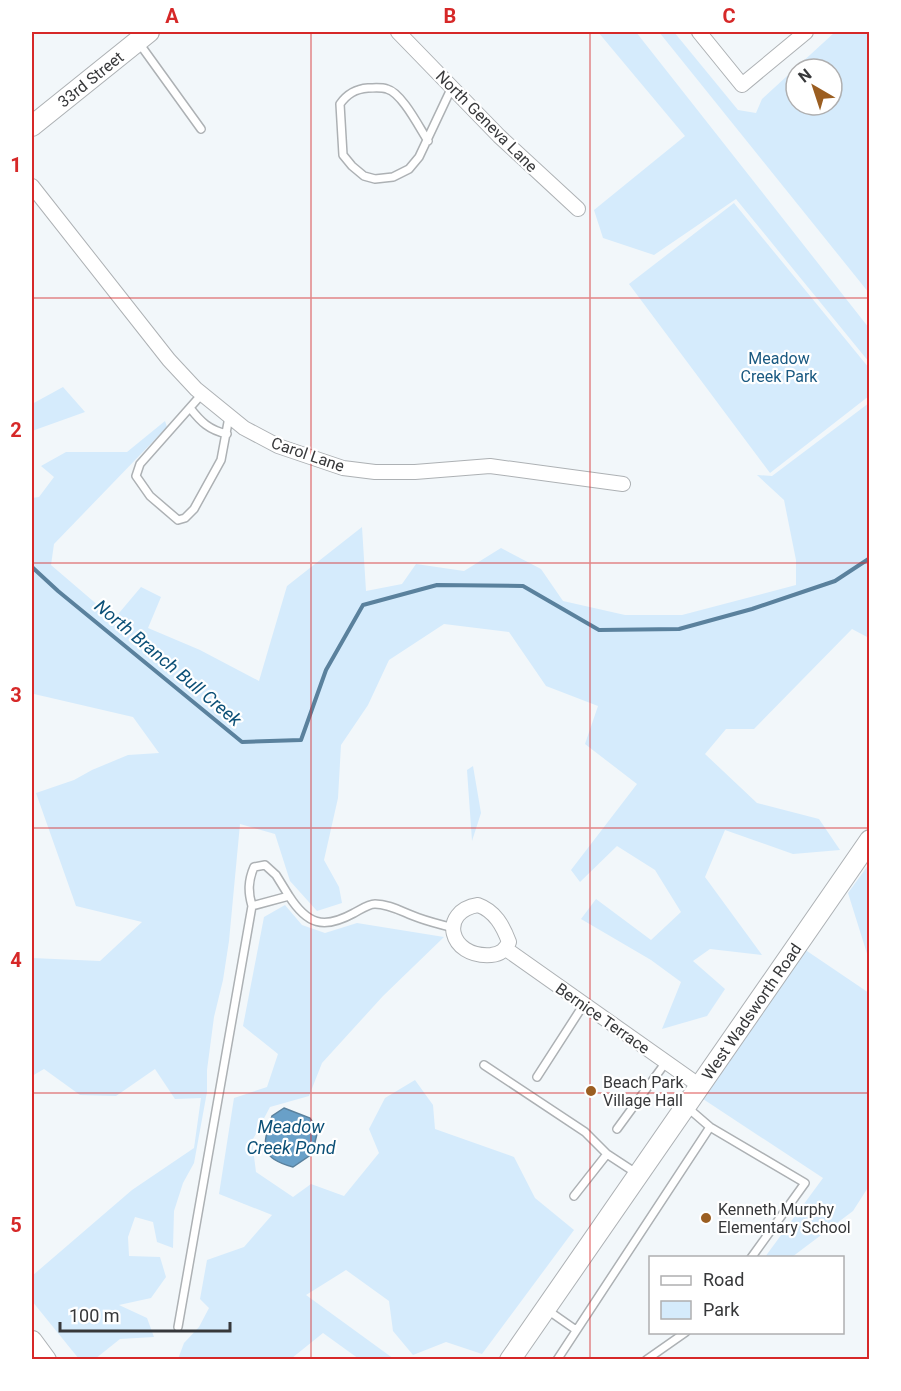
<svg xmlns="http://www.w3.org/2000/svg" width="901" height="1391" viewBox="0 0 901 1391" font-family="Roboto,sans-serif">
  <style>
    .green { fill: #d5ebfc; fill-rule: evenodd }
    .water { fill: #69a0c8; stroke: #5a819d; stroke-width: 1.5 }
    .lines { fill: none; stroke-linecap: round; stroke-linejoin: round }
    .stream { stroke: #5a819d; stroke-width: 4 }
    .lane-casing { stroke: #adb1b4; stroke-width: 10 }
    .street-casing { stroke: #adb1b4; stroke-width: 16 }
    .secondary-casing { stroke: #adb1b4; stroke-width: 22 }
    .lane { stroke: #fff; stroke-width: 7 }
    .street { stroke: #fff; stroke-width: 14 }
    .secondary { stroke: #fff; stroke-width: 20 }
    .grid { fill: none; stroke: #d62828; stroke-width: 1.5; stroke-opacity: 0.55 }
    .poi-dot { fill: #9b5e21; stroke: #fff; stroke-width: 2 }
    .labels { text-anchor: middle; stroke-width: 4.5; stroke-linejoin: round; paint-order: stroke }
    .street-label { font-size: 16px; fill: #37383a; stroke: #fff }
    .park-label { font-size: 16px; fill: #195981; stroke: #fff }
    .poi-label { font-size: 16px; fill: #37383a; stroke: #fff; text-anchor: start }
    .water-label { font-size: 18px; font-style: italic; fill: #0c5077; stroke: #fff }
    .neatline { fill: none; stroke: #d62828; stroke-width: 2 }
    .grid-label { font-size: 20px; text-anchor: middle; font-weight: bold; fill: #d62828 }
  </style>
  <rect width="100%" height="100%" fill="#f2f7fa"/>
  <path class="green" d="M598 32H636L869 328V362L736 199 654 255 603 238 594 210 685 136Z
    M659 32H674L738 110 756 113 762 99 835 32H869V293ZM796 69H832V105H796Z
    M734 203 869 368V396L770 473 629 284Z
    M63 387 85 412 32 431V404Z
    M869 403V638L852 629 754 729H726L705 754 757 803 819 819 840 850 793 854 725 830 705 877 762 955 710 949 693 961 725 989 707 1016 662 1029 681 982 651 960 581 919 596 899 651 940 681 912 655 870 617 846 580 882 571 870 637 784 585 744 598 706 546 686 509 632 444 624 389 660 368 705 341 745 338 798 324 860 339 887 342 903 317 911 290 881 275 834 240 824 229 941 223 980 214 1017 207 1070V1092L194 1163 183 1183 174 1211 173 1248 157 1242 153 1222 135 1217 128 1237 129 1256 160 1257 166 1277 151 1298 119 1305 147 1318 154 1337 120 1339 95 1359H79L32 1301V1276L132 1190 194 1148 201 1098 175 1099 155 1069 116 1096 80 1095 44 1069 32 1076V958L100 961 142 922 76 906 36 793 74 780 92 770 128 755 159 753 133 717 34 694 32 691V498L39 497 54 477 41 466 66 452H127L165 421 167 427 54 544 51 565 114 619 141 587 161 597 148 628 200 650 259 681 287 586 362 527 366 591 402 584 416 564 464 571 501 548 541 569 563 601 625 615H682L796 585V560L784 500 757 475 772 476Z
    M473 766 481 813 472 841 467 770Z
    M869 864V960L848 893Z
    M285 905 302 925 325 933 357 923 444 937 383 996 322 1063 309 1096 270 1107 252 1141 256 1172 293 1197 311 1184 344 1196 379 1153 369 1129 385 1098 415 1080 433 1105 435 1129 514 1157 535 1198 574 1230 482 1354 446 1342 413 1355 393 1331 389 1301 346 1270 306 1295 394 1359H359L323 1333 292 1358 293 1359H178L184 1343 199 1327 209 1308 200 1299 207 1260 244 1247 272 1215 219 1194 234 1098 267 1087 278 1054 243 1026 264 917Z
    M804 949 869 993V1186L853 1211 792 1257H765L823 1178 700 1097Z"/>
  <path class="water" d="M284 1108 310 1118 318 1130 312 1154 293 1167C259 1158 262 1146 272 1116Z"/>
  <g class="lines">
    <path class="stream" d="M32 567 58 591 242 742 301 740 326 670 363 605 437 585 523 586 599 630 679 629 752 609 835 581 870 558"/>
    <defs>
      <path id="lane" d="M139 43 201 129
        M428 141C419 127 402 93 387 89 381 87 374 88 368 88 355 89 347 94 340 104L343 155 352 166 364 176 375 179 393 177 409 169 419 157 452 87
        M202 394 140 464 136 476 150 496 178 520 185 518 194 509 221 460 229 417
        M190 408C201 422 209 430 227 434
        M252 906C248 892 248 881 254 867L265 865 276 875 289 896
        M484 1065 585 1132 607 1154 636 1173
        M537 1077 584 1004
        M688 1108 710 1127 805 1183 751 1258
        M617 1129 666 1062
        M574 1196 607 1154
        M546 1309 576 1330
        M178 1327 252 906 289 896C307 924 323 930 354 913 360 910 368 904 375 904 390 904 404 913 419 918 430 922 442 925 454 928
        M557 1360 710 1127
        M646 1360 686 1332"/>
      <path id="street" d="M398 32 499 136 578 209
        M699 32 742 85 806 32
        M32 186 169 360 196 389 244 428 278 446 343 468 375 472H415L490 466 623 484
        M478 905C495 911 503 926 509 942 505 950 501 954 491 955 448 958 439 911 478 905Z
        M506 949 700 1086"/>
      <g id="secondary">
        <path id="s1" d="M32 126 149 32"/>
        <path d="M32 1341 46 1360"/>
        <path id="s2" d="M510 1360 870 840"/>
      </g>
    </defs>
    <use href="#lane" class="lane-casing"/>
    <use href="#street" class="street-casing"/>
    <use href="#secondary" class="secondary-casing"/>
    <use href="#lane" class="lane"/>
    <use href="#street" class="street"/>
    <use href="#secondary" class="secondary"/>
  </g>
  <path class="grid" d="M311 32V1360M590 32V1360M32 298H870M32 563H870M32 828H870M32 1093H870"/>
  <g class="poi-dot">
    <circle cx="591" cy="1091" r="6"/>
    <circle cx="706" cy="1218" r="6"/>
  </g>
  <g class="labels">
    <g class="street-label">
      <text dy="6" stroke="none"><textPath href="#s1" startOffset="75">33rd Street</textPath></text>
      <text transform="translate(487 121) rotate(45)" y="6">North Geneva Lane</text>
      <text transform="translate(308 454) rotate(19)" y="6">Carol Lane</text>
      <text dy="6" stroke="none"><textPath href="#s2" startOffset="424">West Wadsworth Road</textPath></text>
      <text transform="translate(603 1018) rotate(35)" y="6">Bernice Terrace</text>
    </g>
    <g class="park-label">
      <text x="779" y="364">Meadow<tspan x="779" dy="18">Creek Park</tspan></text>
    </g>
    <g class="poi-label">
      <text x="603" y="1088">Beach Park<tspan x="603" dy="18">Village Hall</tspan></text>
      <text x="718" y="1215">Kenneth Murphy<tspan x="718" dy="18">Elementary School</tspan></text>
    </g>
    <g class="water-label">
      <text transform="translate(168 663) rotate(40)" y="6">North Branch Bull Creek</text>
      <text x="291" y="1133">Meadow<tspan x="291" dy="21">Creek Pond</tspan></text>
    </g>
  </g>
  <rect width="901" height="1391" fill="none" stroke="#ffffff" stroke-width="66"/>
  <rect x="649" y="1256" width="195" height="78" fill="#ffffff" stroke="#afafb0" stroke-width="1.5"/>
  <rect x="661" y="1276" width="30" height="9" fill="#ffffff" stroke="#afafb0" stroke-width="1.5"/>
  <text x="703" y="1286" font-size="18" fill="#37383a">Road</text>
  <rect x="661" y="1301" width="30" height="18" fill="#d5ebfc" stroke="#afafb0" stroke-width="1.5"/>
  <text x="703" y="1316" font-size="18" fill="#37383a">Park</text>
  <g transform="translate(814 87) rotate(321)"><circle r="28" fill="#ffffff" stroke="#afafb0" stroke-width="1.5"/>
  <path d="M0-4.5L10 22L0 15L-10 22Z" fill="#9b5e21"/>
  <text y="-9" font-size="16" font-weight="bold" text-anchor="middle" fill="#37383a">N</text>
  </g>
  <path d="M60 1322v9h170v-9" fill="none" stroke="#37383a" stroke-width="3"/>
  <text x="69" y="1322" font-size="18" fill="#37383a" stroke="#ffffff" stroke-width="4.5" paint-order="stroke">100 m</text>
  <rect x="33" y="33" width="835" height="1325" class="neatline"/>
  <g class="grid-label">
    <text x="172" y="23">A</text>
    <text x="450" y="23">B</text>
    <text x="729" y="23">C</text>
    <text x="16" y="172">1</text>
    <text x="16" y="437">2</text>
    <text x="16" y="702">3</text>
    <text x="16" y="967">4</text>
    <text x="16" y="1232">5</text>
  </g>
</svg>
